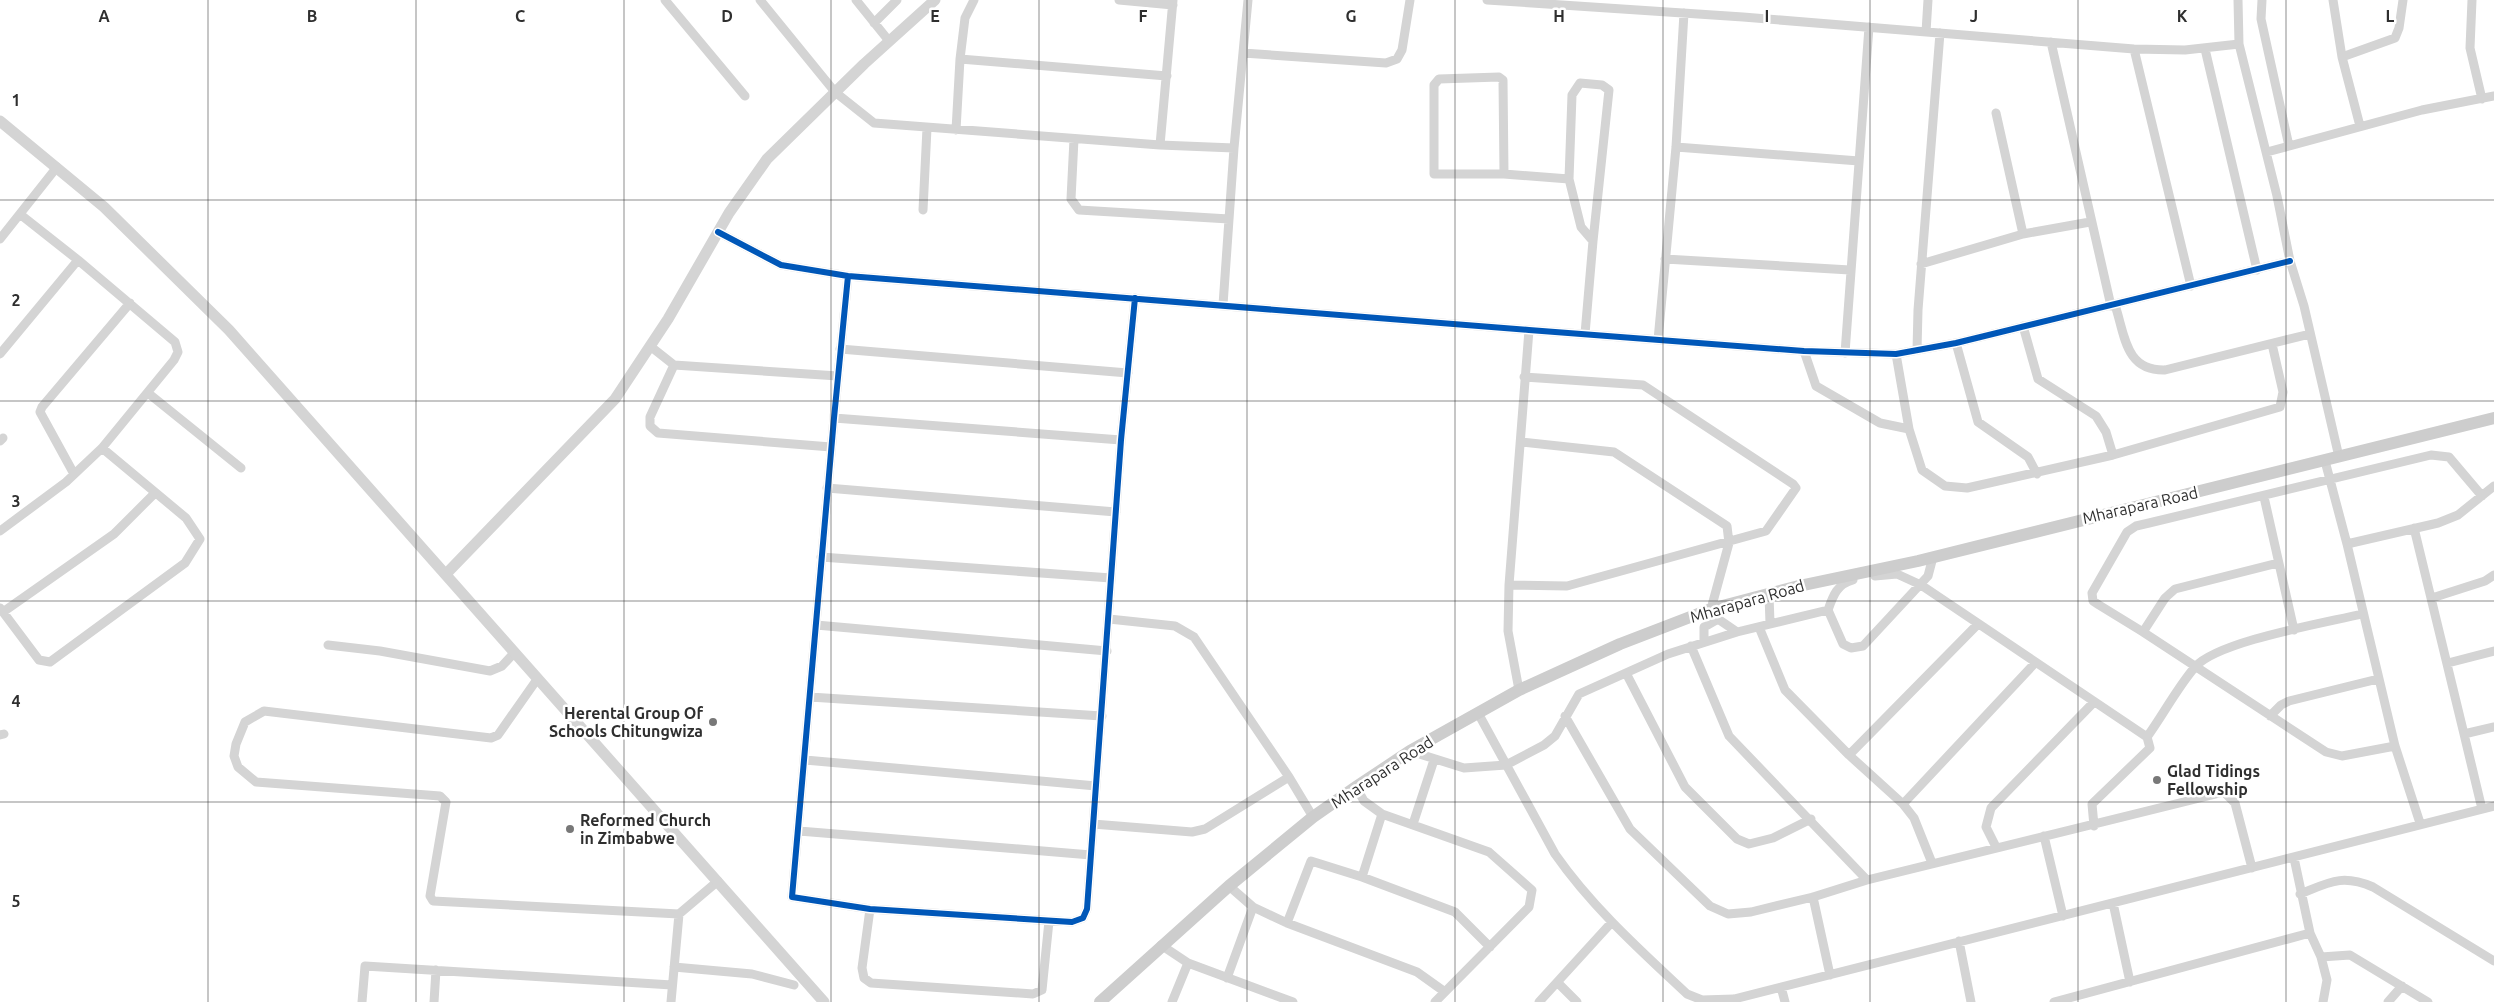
<svg xmlns="http://www.w3.org/2000/svg" width="2494" height="1002" viewBox="0 0 2494 1002" font-family="Ubuntu,sans-serif">
  <style>
    .lines { fill: none; stroke-linecap: round; stroke-linejoin: round }
    .minor { stroke: #d4d4d4; stroke-width: 9 }
    .tertiary { stroke: #d4d4d4; stroke-width: 11 }
    .secondary { stroke: #cdcdcd; stroke-width: 12 }
    .cycleway-casing { stroke: #fff; stroke-width: 9 }
    .cycleway { stroke: #0057b8; stroke-width: 6 }
    .grid { fill: none; stroke: #2f2f2f; stroke-width: 1; stroke-opacity: 0.55 }
    .poi-dot { fill: #787878; stroke: #fff; stroke-width: 2 }
    .labels { text-anchor: middle; stroke-width: 5; stroke-linejoin: round; paint-order: stroke }
    .street-label { font-size: 16px; fill: #2f2f2f; stroke: #fff }
    .poi-label { font-size: 16px; font-weight: bold; fill: #2f2f2f; stroke: #fff; text-anchor: start }
    .grid-label { font-size: 16px; text-anchor: middle; font-weight: bold; fill: #2f2f2f; stroke: #fff; stroke-width: 5; stroke-linejoin: round; paint-order: stroke }
  </style>
  <rect width="100%" height="100%" fill="#fff"/>
  <g class="lines">
    <path class="minor" d="M665 0 745 96
      M760 0 835 92 874 123 1160 145 1234 148
      M856 0 889 41
      M1119 0 1173 5
      M1487 0 1743 17 2134 49 2185 50 2239 44
      M2238 0 2239 44 2277 196 2290 261 2304 306 2339 457
      M2262 0 2261 19 2289 146
      M2333 0 2342 57
      M2472 0 2470 48 2482 99
      M874 23 897 0
      M1926 32 1928 0
      M2051 42 2111 306
      M2134 49 2191 286
      M2205 49 2257 270
      M1243 53 1386 63 1397 59 1402 50 1410 0
      M960 59 965 18 974 0
      M1996 113 2023 234
      M2360 126 2342 57 2395 38 2399 28 2403 0
      M956 130 960 59 1167 76
      M1074 139 1071 199 1079 210 1229 219
      M1160 145 1173 0
      M1676 147 1859 161
      M2267 152 2422 110 2494 96
      M1504 174 1503 80 1499 77 1439 79 1434 85V174H1504L1569 179
      M923 210 927 128
      M718 232 781 265 848 276 1529 330 1804 351 1896 354 1956 343 2290 261
      M0 239 57 167
      M1665 259 1850 270
      M1921 264 2023 234 2090 222
      M848 276 834 418 792 897 870 909 1072 922 1083 918 1087 909 1121 440 1135 298
      M1223 305 1234 148 1248 0
      M2115 305C2125 335 2125 371 2165 370L2310 334
      M2023 326 2038 379 2096 416 2106 432 2113 455
      M1585 334 1593 241 1581 227 1569 179 1572 95 1580 83 1602 85 1609 90 1593 241
      M1658 340 1676 147 1684 13
      M1956 343 1978 422 2028 457 2037 474
      M650 346 674 365 838 376
      M840 349 1128 373
      M1917 350 1918 310 1940 33
      M1804 351 1816 386 1880 423 1909 429
      M1845 353 1869 27
      M0 354 78 260
      M1896 354 1909 429 1922 470 1945 486 1967 488 2113 455 2280 407 2283 392 2272 344
      M674 365 650 417V426L658 433 831 447
      M148 393 241 468
      M834 418 1121 440
      M0 441 3 438
      M1521 442 1614 452 1727 526 1729 543 1711 609 1718 619 1737 632
      M2325 461 2347 544
      M74 474 40 412 42 407 130 303
      M827 488 1116 512
      M2264 497 2294 630
      M2414 528 2464 734 2494 727
      M0 531 66 482 102 448 174 360 178 352 175 342 78 260 21 215
      M821 557 1111 578
      M1875 576 1897 574 1921 585 2147 737 2150 748 2092 804 2094 826
      M1509 585 1567 586 1766 531 1796 488 1793 484 1643 385 1524 377
      M1769 595 1770 623
      M2432 598 2485 581 2494 575
      M0 608 39 660 50 662 185 563 200 539 186 518 102 448
      M1828 610 1843 644 1851 648 1863 646 1928 576 1933 557
      M3 612 114 534 155 493
      M1109 619 1175 626 1194 637 1289 777 1313 817
      M816 625 1107 651
      M1759 627 1785 690 1849 755 1903 804 1914 818 1932 863
      M2143 632 2165 598 2175 589 2278 563
      M1704 642V627L1718 619
      M328 645 380 651 490 671 502 666 515 652
      M1691 646 1729 736 1867 880
      M2448 663 2494 651
      M1626 673 1685 787 1737 839 1749 844 1773 838 1811 819
      M538 678 498 735 491 738 264 711 245 722 236 744 234 756 238 767 256 782 440 796 446 802 430 896 433 901 679 914 671 1002
      M1519 690 1508 631 1509 585 1529 330
      M810 697 1102 716
      M1478 713 1555 854C1592 907 1640 950 1687 994L1702 1000 1734 999 2494 806
      M1565 716 1630 829 1710 906 1728 914 1751 912 1813 897 1867 880 2224 792 2235 803 2252 868
      M2270 716 2281 705 2289 701 2378 679
      M2464 734 2482 809
      M0 735 4 734
      M2147 737C2163 715 2177 688 2195 667 2218 641 2325 623 2362 614
      M2395 746 2342 756 2326 752 2143 632 2099 605 2093 601 2092 593 2127 532 2136 526 2149 523 2431 455 2449 457 2482 496
      M1410 751 1464 768 1506 765 1544 745 1555 736 1579 694 1668 654 1737 632 1828 610C1833 596 1837 584 1853 580
      M1849 755 1977 625
      M805 760 1096 786
      M1356 787 1364 801 1382 814 1489 852 1532 890 1529 907 1435 1002
      M1903 804 2035 663
      M2420 823 2395 746 2347 544 2438 523 2458 515 2494 486
      M1093 824 1192 832 1205 829 1289 777
      M1413 824 1434 760
      M799 831 1091 855
      M2044 836 2063 916
      M1996 847 1986 827 1991 808 2094 702
      M2294 858 2310 933 2321 957 2327 980 2323 1002
      M1362 877 1382 814
      M1229 886 1253 907 1287 923 1417 972 1445 992
      M2300 894C2330 882 2342 874 2373 887L2494 961
      M1813 897 1830 975
      M2113 903 2130 982
      M870 909 862 968 864 978 871 983 1033 994 1042 990 1049 921
      M679 914 718 881
      M1287 923 1311 861 1362 877 1455 912 1490 947
      M1959 941 1971 1002
      M1161 945 1188 963 1293 1002
      M2321 957 2350 955 2428 1002
      M674 967 752 974 794 985
      M1227 978 1253 907
      M1558 983 1577 1002
      M1781 987 1785 1002
      M362 1002 365 966 672 985
      M434 1002 436 970
      M1172 1002 1188 963
      M1539 1002 1612 922
      M2054 1002 2310 933
      M2388 1002 2402 986"/>
    <path class="tertiary" d="M0 121 104 207 229 330 824 1002
      M446 574 615 399 668 319 729 213 767 159 864 64 935 0"/>
    <path class="secondary" d="M1100 1002 1229 886 1313 817 1356 787 1410 751 1519 690 1620 644 1711 609 1799 586 1918 561 2494 418"/>
    <defs>
      <path id="cycleway" d="M718 232 781 265 848 276 1529 330 1804 351 1896 354 1956 343 2290 261
        M848 276 834 418 792 897 870 909 1072 922 1083 918 1087 909 1121 440 1135 298"/>
    </defs>
    <use href="#cycleway" class="cycleway-casing"/>
    <use href="#cycleway" class="cycleway"/>
  </g>
  <path class="grid" d="M208 0V1002M416 0V1002M624 0V1002M831 0V1002M1039 0V1002M1247 0V1002M1455 0V1002M1663 0V1002M1870 0V1002M2078 0V1002M2286 0V1002M0 200H2494M0 401H2494M0 601H2494M0 802H2494"/>
  <g class="poi-dot">
    <circle cx="713" cy="722" r="5"/>
    <circle cx="2157" cy="780" r="5"/>
    <circle cx="570" cy="829" r="5"/>
  </g>
  <g class="labels">
    <g class="street-label">
      <text transform="translate(2140 505) rotate(-13)" y="6">Mharapara Road</text>
      <text transform="translate(1747 601) rotate(-16)" y="6">Mharapara Road</text>
      <text transform="translate(1382 772) rotate(-33)" y="6">Mharapara Road</text>
    </g>
    <g class="poi-label">
      <text x="703" y="719" text-anchor="end">Herental Group Of<tspan x="703" dy="18">Schools Chitungwiza</tspan></text>
      <text x="2167" y="777">Glad Tidings<tspan x="2167" dy="18">Fellowship</tspan></text>
      <text x="580" y="826">Reformed Church<tspan x="580" dy="18">in Zimbabwe</tspan></text>
    </g>
  </g>
  <g class="grid-label">
    <text x="104" y="22">A</text>
    <text x="312" y="22">B</text>
    <text x="520" y="22">C</text>
    <text x="727" y="22">D</text>
    <text x="935" y="22">E</text>
    <text x="1143" y="22">F</text>
    <text x="1351" y="22">G</text>
    <text x="1559" y="22">H</text>
    <text x="1767" y="22">I</text>
    <text x="1974" y="22">J</text>
    <text x="2182" y="22">K</text>
    <text x="2390" y="22">L</text>
    <text x="16" y="106">1</text>
    <text x="16" y="306">2</text>
    <text x="16" y="507">3</text>
    <text x="16" y="707">4</text>
    <text x="16" y="907">5</text>
  </g>
</svg>
